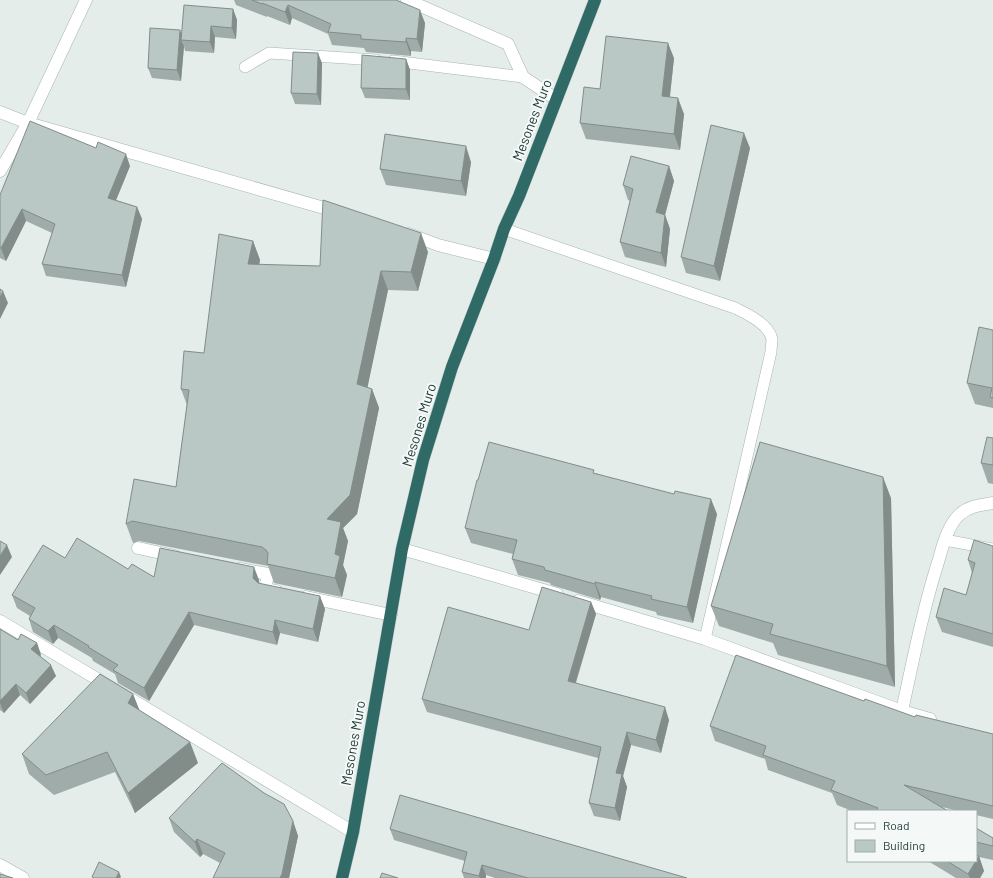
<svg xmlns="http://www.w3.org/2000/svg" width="993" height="878" viewBox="0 0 993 878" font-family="Barlow,sans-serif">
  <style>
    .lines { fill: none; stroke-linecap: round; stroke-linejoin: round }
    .lane-casing { stroke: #a6b5b2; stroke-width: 12 }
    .street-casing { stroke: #a6b5b2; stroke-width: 13 }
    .highway-casing { stroke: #c1c9c8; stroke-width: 13 }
    .lane { stroke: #fff; stroke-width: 11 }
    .street { stroke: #fff; stroke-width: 12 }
    .highway { stroke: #306a67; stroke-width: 12 }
    .wall { fill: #9faca9 }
    .shaded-wall { fill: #828c89 }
    .building { fill: #b9c8c4; stroke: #828c89 }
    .labels { text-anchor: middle; stroke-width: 4; stroke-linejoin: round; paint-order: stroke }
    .street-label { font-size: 14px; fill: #233e3b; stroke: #f4f9f8 }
  </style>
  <rect width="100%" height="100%" fill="#e4edea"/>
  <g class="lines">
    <defs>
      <path id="lane" d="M393 61 523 77
        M245 67 269 53 376 60
        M504 229 735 308C747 314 769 324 772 339 772 343 771 348 771 352L705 639
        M945 540 993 549"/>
      <path id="street" d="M407 0 508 44 523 77 556 99
        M0 112 28 123 338 212
        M0 171 28 123 86 0
        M409 234 438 245 494 259
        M138 548 175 556
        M402 549 557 594
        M240 569 268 574 265 589 276 591
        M306 597 391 615
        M578 601 705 639 902 711 930 719
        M0 621 353 832
        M902 711C913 660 923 609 939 559 943 544 948 526 959 515 969 506 980 505 993 503
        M0 865 23 878"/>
      <path id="highway" d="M342 878 353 832 402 549 423 460 452 367 494 259 504 229 519 196 595 0"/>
    </defs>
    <use href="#lane" class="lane-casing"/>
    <use href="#street" class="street-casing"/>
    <use href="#highway" class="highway-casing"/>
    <use href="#lane" class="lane"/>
    <use href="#street" class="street"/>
    <use href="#highway" class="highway"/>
  </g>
  <path class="wall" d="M234 0H396L425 23 422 52 411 51V56L366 52 364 48 332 45 328 34 292 18 290 25 267 16V17L236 5Z
    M233 9 237 20 236 39 215 37 214 53 185 51 184 46 181 81 152 78 148 68 182 34Z
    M674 58 670 97 684 114 680 150 586 139 580 123 600 89Z
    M406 59 410 70V100L365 98 361 88Z
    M322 63 321 105 295 104 291 93Z
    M750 148 720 281 686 273 681 257Z
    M471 162 466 196 386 185 380 169Z
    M130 166 116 200 137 207 142 219 126 287 46 276 42 264 52 233 26 221 6 261 0 258V195Z
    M669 166 674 181 665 215 670 229 666 267 625 257 620 242 630 201 628 200 623 185Z
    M253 241 260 260 259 265 320 266 428 252 418 291 388 290 367 387 372 389 379 408 357 514 343 528 348 541 343 565 347 575 342 597 274 583 268 566 139 541 133 543 126 524 176 487 187 405 181 389 204 353Z
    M993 330V408L975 404 967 383Z
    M993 438V484L988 483 981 463Z
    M595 473 717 514 693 623 657 615 656 612 601 597 600 600 551 585 550 583 518 575 512 559 513 554 471 543 465 528 478 480Z
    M891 498 895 687 778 655 773 643 719 626 711 606Z
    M993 546V647L942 632 936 617 966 595 972 573 968 560Z
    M65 558 128 569 154 577 259 580V583L325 609 318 642 280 633 277 645 194 625 149 701 118 683 115 674 93 661 92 658 58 638 53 644 33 632 29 619 30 616 17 608 12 595Z
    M591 602 596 614 576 683 669 720 661 753 631 745 623 776 627 787 620 821 594 816 589 803 598 758 427 712 422 699 529 630Z
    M0 629 18 640 37 643 41 655 40 656 56 676 30 704 20 695 4 713 0 710Z
    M133 694 139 710 198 763 135 813 115 772 54 795 29 774 22 754Z
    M864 701 915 717 993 734V819L976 815V811H958L942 807 948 811H852L837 805 832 793 768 770 765 759 715 741 710 726Z
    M169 818 293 821 298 836 289 878H213L220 863 203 854 200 857 174 832Z
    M976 828 993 838V860L979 857 984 871 980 878H956L928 861H976Z
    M390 829 687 878H495L486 875V878H464L462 872 465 861 394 840Z"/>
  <path class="shaded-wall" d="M288 5 292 18 290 25 285 12Z
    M233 9 237 20 236 39 232 28Z
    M420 10 425 23 422 52 417 39Z
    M211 26 215 37 214 53 210 42Z
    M180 30 184 40H181L184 46 181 81 177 70Z
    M406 38 411 51V56L406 42Z
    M668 43 674 58 668 112 662 96Z
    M318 53 322 63 321 105 317 94Z
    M406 59 410 70V100L406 89Z
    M678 98 684 114 680 150 674 134Z
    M744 133 750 148 720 281 714 266Z
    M466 146 471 162 466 196 461 181Z
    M126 154 130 166 112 210 108 198Z
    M669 166 674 181 665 215 670 229 666 267 661 253 656 212Z
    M137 207 142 219 126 287 122 275Z
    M22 209 26 221 6 261 1 248Z
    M421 233 428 252 418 291 411 272Z
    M253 241 260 260 255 284 248 264Z
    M381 271 388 290 364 404 357 384Z
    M3 291 8 303 0 319V298Z
    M372 389 379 408 357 514 343 528 348 541 343 565 347 575 342 597 335 578V554L327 519Z
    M883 477 891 498 895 687 887 666Z
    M711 499 717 514 693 623 687 607Z
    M7 545 12 557 0 575V556Z
    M254 567 259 580 258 591 253 578Z
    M595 582 601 597 600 600 595 584Z
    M320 596 325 609 318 642 313 629Z
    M591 602 596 614 572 694 568 681Z
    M189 612 194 625 149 701 144 688Z
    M275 620 280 633 277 645 273 632Z
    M54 625 58 638 53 644 48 631Z
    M37 643 41 655 35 661 31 649Z
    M51 665 56 676 30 704 26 693Z
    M16 684 20 695 4 713 0 703V701Z
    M133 694 141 714 128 703Z
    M665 707 669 720 661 753 656 740Z
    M627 732 631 745 623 776 627 787 620 821 615 808 616 773Z
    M190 742 198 763 135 813 128 793Z
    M293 821 298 836 289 878H280Z
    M197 839 203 854 200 857 195 842Z
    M979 856 984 871 980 878H970L968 874Z
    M482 865 486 875V878H480L479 876Z
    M119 872 121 877 120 878H116Z"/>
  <path class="building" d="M252 0H396L420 10 417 39 406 38V42L361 39V35L328 32 331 24 288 5 285 12 262 3V4Z
    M184 5 233 9 232 28 211 26 210 42 181 40Z
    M150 28 180 30 177 70 148 68Z
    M606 36 668 43 662 96 678 98 674 134 580 123 584 87 600 89Z
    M293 52 318 53 317 94 291 93Z
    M362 55 406 59V89L361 88Z
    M30 121 96 148 98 142 126 154 108 198 137 207 122 275 42 264 55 224 22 209 1 248H0V195Z
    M711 125 744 133 714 266 681 257Z
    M385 134 466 146 461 181 380 169Z
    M631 156 669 166 656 212 665 215 661 253 620 242 633 189 623 185Z
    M323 200 421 233 411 272 381 271 357 384 372 389 350 495 327 519 341 522 335 554 340 556 335 578 267 564 268 553 266 550 262 547 132 521 126 524 134 479 176 487 189 390 181 389 184 351 204 353 219 234 253 241 248 264 320 266Z
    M0 289 3 291 0 298Z
    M979 327 993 330V398L990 397 992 388 967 383Z
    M987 437 993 438V465L981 463Z
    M489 442 594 470 593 473 674 494 675 491 711 499 687 607 651 599 652 596 595 582V584L545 570 544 567 512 559 517 540 465 528 477 480H478Z
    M760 442 883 477 887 666 770 634 773 624 711 606Z
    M77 538 128 569 132 564 154 577 160 548 254 567 253 578 258 583 320 596 313 629 275 620 273 632 189 612 144 688 113 670 118 665 88 647 89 646 54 625 48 631 29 619 35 608 12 595 43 545 65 558Z
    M974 540 993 546V634L936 617 944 588 966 595 975 563 968 560Z
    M0 541 7 545 0 556Z
    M542 587 591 602 568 681 665 707 656 740 627 732 616 773 622 774 615 808 589 803 601 747 422 699 448 607 529 630Z
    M0 629 18 640 21 634 37 643 31 649 51 665 26 693 16 684 0 701Z
    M736 655 864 701 865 699 915 717 916 715 993 734V806L904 785 948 811H876L878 808 831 790 835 781 763 755 766 746 710 726Z
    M100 674 133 694 128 703 190 742 128 793 107 752 46 775 22 754Z
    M222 763 264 793 284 804 293 821 282 874 280 878H213L225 853 197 839 195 842 169 818Z
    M400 795 687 878H528L482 865 479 876 462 872 467 852 390 829Z
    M976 828 993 838V846L976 842Z
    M976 855 979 856 976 860Z
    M947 861H976L968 874Z
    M99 862 119 872 116 878H94L92 877Z
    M382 873 398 878H380Z
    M0 874 13 878H0Z"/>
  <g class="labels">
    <g class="street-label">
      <text transform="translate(532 120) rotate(-69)" y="5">Mesones Muro</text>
      <text transform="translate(419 425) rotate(-73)" y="5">Mesones Muro</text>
      <text transform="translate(353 743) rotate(-80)" y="5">Mesones Muro</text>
    </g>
  </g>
  <rect x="847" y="810" width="130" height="52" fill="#f4f9f8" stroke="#a0aeac"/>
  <rect x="855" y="823" width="20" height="6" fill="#ffffff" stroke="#a0aeac"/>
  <text x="883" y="830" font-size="12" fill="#233e3b">Road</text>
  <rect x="855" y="840" width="20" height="12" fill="#b9c8c4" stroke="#a0aeac"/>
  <text x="883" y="850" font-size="12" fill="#233e3b">Building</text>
</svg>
